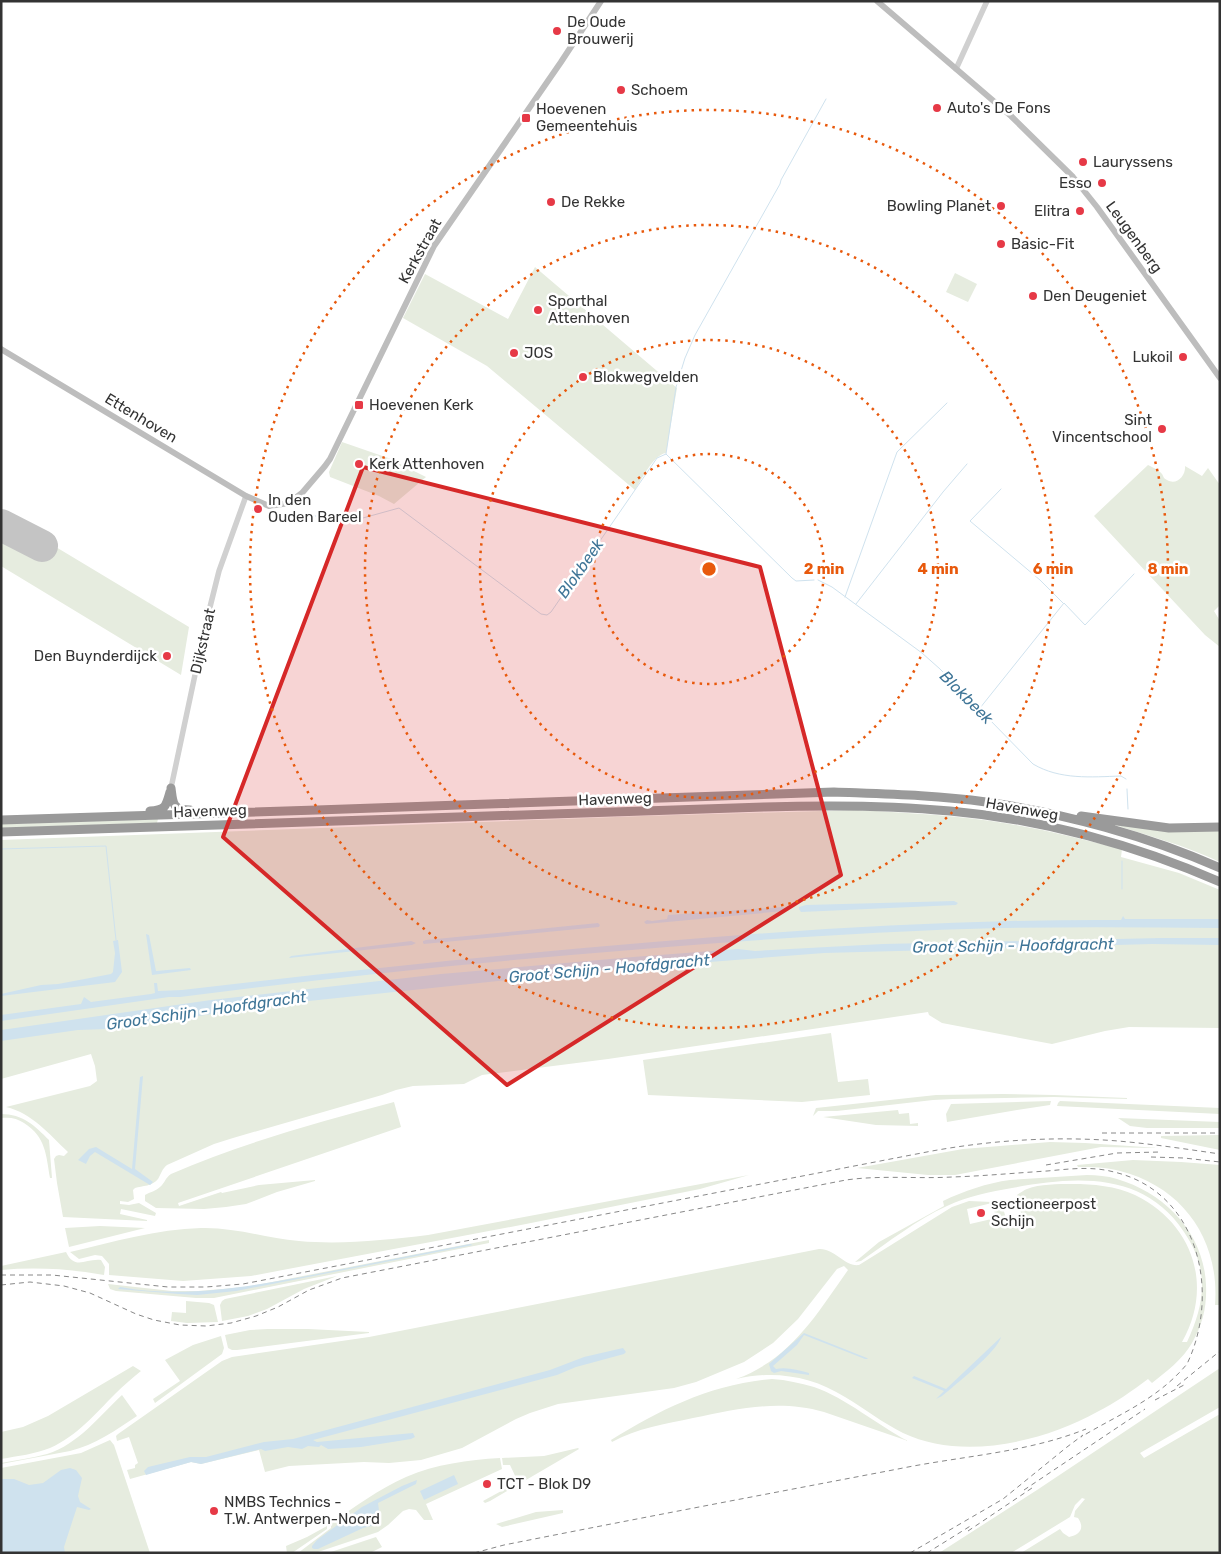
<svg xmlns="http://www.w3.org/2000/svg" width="1221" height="1554" viewBox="0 0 1221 1554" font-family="Rubik,sans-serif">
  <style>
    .green { fill: #e6ecdf }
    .water { fill: #cfe2ee }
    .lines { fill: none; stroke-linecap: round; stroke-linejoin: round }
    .stream { stroke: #cfe2ee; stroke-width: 1 }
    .runway { stroke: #c4c4c4; stroke-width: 32 }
    .tertiary { stroke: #d0d0d0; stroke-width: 5.5 }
    .secondary { stroke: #bdbdbd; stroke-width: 6 }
    .motorway { stroke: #9a9a9a; stroke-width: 9 }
    .rail { stroke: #888; stroke-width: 1; stroke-dasharray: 5 4; stroke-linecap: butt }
    .marked { fill: #d62828; fill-opacity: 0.2; stroke: #d62828; stroke-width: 4; stroke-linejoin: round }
    .ring { fill: none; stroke: #e8590c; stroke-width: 2.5; stroke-dasharray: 2.5 5 }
    .poi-dot { fill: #e63946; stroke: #fff; stroke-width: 2 }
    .labels { text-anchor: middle; stroke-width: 5; stroke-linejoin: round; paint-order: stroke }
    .poi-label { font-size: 15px; fill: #333; stroke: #fff; text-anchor: start }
    .street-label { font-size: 15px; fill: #333; stroke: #fff }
    .water-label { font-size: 16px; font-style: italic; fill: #3f7597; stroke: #fff }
    .centre { fill: #e8590c; stroke: #fff; stroke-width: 2.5 }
    .ring-label { font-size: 15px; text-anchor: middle; font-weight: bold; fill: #e8590c; stroke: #fff; stroke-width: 5; stroke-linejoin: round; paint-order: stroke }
  </style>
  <rect width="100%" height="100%" fill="#fff"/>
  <path class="green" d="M535 267 677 388 666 453C653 455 642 479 635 490L487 366 403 318 425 274 508 319Z
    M955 273 977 284 968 302 946 292Z
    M342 442 394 460V461L426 477 394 504 379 496 330 477 329 472Z
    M1148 465C1152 467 1159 470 1162 474 1164 477 1163 478 1167 480 1177 486 1186 475 1185 466L1202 476 1208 468 1220 485V605L1214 611 1220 621V647L1205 635 1094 516Z
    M1 514 189 627 181 675 1 566Z
    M857 810C908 813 959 815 1010 824 1047 830 1084 840 1122 849L1121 857 1179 873 1220 890V1028L1129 1027 1105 1031 1052 1044 942 1023 929 1015 928 1012 608 1059 482 1075 464 1084 413 1086 396 1090 382 1095 233 1138 214 1144 167 1165C162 1169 161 1174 158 1179 153 1186 142 1186 135 1188L133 1190 134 1199 128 1202 120 1201V1204L129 1205 139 1203 156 1213 155 1216 121 1209 120 1214 147 1220V1221L63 1217 57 1183 54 1159 56 1156 59 1155 64 1156 68 1152C49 1134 32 1113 6 1107L90 1086 97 1081 95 1066 91 1054 1 1079V840L644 816Z
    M158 819 157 823 1 828V824Z
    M1109 823 1220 829V862C1184 845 1146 835 1109 823Z
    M831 1033 838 1082 868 1079 870 1095 802 1102 648 1095 643 1060Z
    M1003 1094 1054 1095 1127 1098V1099L1054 1097 953 1099 933 1100 837 1111H818L813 1116 816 1108 936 1095Z
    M1051 1101 1050 1105 1017 1110 947 1122 946 1114 951 1104Z
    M1060 1101 1220 1108V1114L1057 1106 1058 1103Z
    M394 1102 401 1127 178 1203 179 1206 221 1192 222 1193 259 1185 315 1180V1181L277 1192 246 1204 226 1207 204 1209 156 1208 145 1201V1195C150 1192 156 1191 160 1187 165 1183 165 1178 171 1174 243 1143 318 1122 394 1102Z
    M898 1110 899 1114 909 1113 910 1124 918 1123V1126L876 1125 823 1117Z
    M1 1114C23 1114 35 1126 49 1140L52 1178H50C46 1155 46 1137 24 1123 17 1118 10 1117 1 1118Z
    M1118 1118 1220 1122V1128H1147L1130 1126Z
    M1220 1135V1150L1161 1138V1136Z
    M1050 1142 1085 1143 1159 1148 1101 1147 955 1175H928L857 1168 963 1149Z
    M1133 1160 1181 1162 1220 1165V1305H1215C1220 1240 1183 1187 1120 1171 1106 1167 1092 1167 1078 1167L1077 1165Z
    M749 1175 700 1189 526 1224 251 1276 183 1281 109 1275V1264L102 1256 95 1255 79 1259 70 1252C113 1242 157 1229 201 1228 234 1227 266 1238 299 1241 341 1245 386 1240 428 1235Z
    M1087 1175C1097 1175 1107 1176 1117 1179 1165 1193 1204 1233 1206 1285 1207 1306 1203 1324 1192 1343 1183 1359 1166 1372 1152 1383L1148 1379C1132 1391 1115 1403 1097 1412 1043 1442 962 1461 903 1433 883 1423 865 1409 845 1397 812 1376 774 1370 736 1379 791 1359 816 1315 848 1270L844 1266 837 1269 798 1319 773 1343 744 1362 696 1382 674 1388 558 1404 530 1413 516 1419 462 1448 421 1460 389 1463 364 1462 289 1466 265 1472 259 1450 201 1464 191 1462 130 1479 127 1470 135 1468V1465L138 1463 129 1437 117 1441 116 1436 118 1434 222 1361 232 1357 369 1337 819 1249C834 1248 845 1267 859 1265L952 1207 969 1201 992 1202V1203L967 1209 970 1224 996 1218 994 1210 1003 1208 1007 1222 1022 1218 1017 1195C1020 1193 1024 1190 1027 1189 1040 1184 1058 1184 1072 1184 1093 1184 1116 1186 1135 1195 1193 1223 1214 1286 1182 1342H1187C1205 1303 1210 1270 1184 1232 1144 1171 1075 1176 1012 1188 990 1192 968 1196 947 1206 918 1219 887 1243 861 1261L855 1262 879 1242 944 1206 943 1201C964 1191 987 1183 1010 1180Z
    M100 1226 145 1228 69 1247 65 1228Z
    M489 1240V1243L214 1298H196L116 1291 110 1289 108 1284 172 1291H198L246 1287Z
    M66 1252C75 1271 86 1258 101 1260L105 1267 104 1275C71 1269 36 1267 1 1270V1266Z
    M337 1276 304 1289 267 1309 248 1316 222 1321 220 1305 222 1301 225 1299Z
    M186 1301 209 1303 214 1305 218 1322 187 1323 171 1321 172 1312 186 1313Z
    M268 1329H308L369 1332V1333L237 1350H232L228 1348 225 1335 250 1330Z
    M221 1336 224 1348 222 1354 155 1403 153 1399 180 1381 165 1360 193 1345Z
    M133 1366 141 1371C132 1378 123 1386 115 1394 95 1414 77 1436 50 1448 35 1454 18 1456 1 1459V1432L23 1427 48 1416Z
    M1220 1368V1407L1140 1453 1144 1458 1220 1414V1553H1021L1060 1529 1063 1533 1069 1537C1080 1535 1085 1528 1078 1518L1074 1517 1075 1511 1085 1499 1082 1498 1075 1505 1070 1517 1011 1553H939L1037 1490Z
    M772 1379C787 1380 800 1383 814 1387 846 1398 877 1425 908 1441L824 1412C778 1399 738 1409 693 1418 666 1424 637 1428 612 1442L611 1440C661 1409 712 1384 772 1379Z
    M122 1395 137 1416C116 1430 95 1445 70 1451L1 1464V1463C16 1460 32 1458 47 1454 79 1444 99 1416 122 1395Z
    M110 1440 114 1445 150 1553H1V1468L81 1453Z
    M578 1448 579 1449 490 1501 485 1503 483 1501 518 1482 510 1465H503L502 1458 544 1456Z
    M500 1458 502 1469 426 1504 433 1520H424L416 1510 409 1509 403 1511 388 1525 378 1532 315 1553H298L331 1528V1523C355 1507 379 1489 406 1477 436 1464 468 1460 500 1458Z
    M563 1510V1513L502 1527 496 1524 536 1512Z
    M327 1526V1529L292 1553H287L286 1546 307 1537Z
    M376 1537 382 1547 370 1553H328Z"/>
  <path class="water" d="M954 901 958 903 956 905 801 912 799 909V907L806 905Z
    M782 907 785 908 784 911 646 924 644 922 647 920 652 921 667 919 668 915Z
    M1123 916 1125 919H1220V928C1119 927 1017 926 916 931 801 936 686 945 571 955 441 966 310 980 180 997H169L1 1021V1015L81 1004 84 997 91 1002 151 994 155 993 154 983H157L158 991 182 990C339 972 496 955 653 942 809 929 964 919 1121 920Z
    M598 923 600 925 599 927 424 944 423 943V941L426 940Z
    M146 934 149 935 156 971 190 968 191 970 152 975Z
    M1161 938H1220V945L1152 944 824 953 594 971 290 1003 107 1029 78 1030 1 1041V1030L211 1000 441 974 633 957 738 949 755 951 883 944Z
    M118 940 122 972 115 982 1 996V994L41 985 58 984 111 974 113 972 115 953 113 941Z
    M411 941 416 943 412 945 289 958 291 956Z
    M143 1076 135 1169 153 1182 150 1185 95 1152 90 1156 86 1164 78 1160 89 1149 96 1147 132 1169 140 1077Z
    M470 1244 473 1245 236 1291 197 1295 179 1294 118 1289 120 1287C186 1299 252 1286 317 1274 368 1264 419 1254 470 1244Z
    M804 1333 867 1358 868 1359H865L804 1335 797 1345 773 1366 776 1369C787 1367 798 1370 809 1373V1375L781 1371 774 1373 771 1371 769 1364Z
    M1001 1337C998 1351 955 1385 942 1396L936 1399 944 1391 912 1378 914 1376 946 1389Z
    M623 1348 626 1352 624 1354 576 1367 557 1375 313 1440 317 1442 413 1433 415 1437 411 1439 361 1447 328 1449 321 1445 319 1447 308 1446 302 1449 288 1447 265 1451 261 1449 201 1464 191 1462 146 1475 144 1471 148 1467 190 1457H206L264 1442 293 1439 550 1370 584 1357Z
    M70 1468 76 1470 82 1478 78 1496 80 1502 91 1509 89 1510 77 1507 64 1547 65 1553H1V1479H14L29 1485 43 1483 61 1470Z
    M454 1475 458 1484 424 1500 420 1491Z
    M417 1480 416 1484 378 1503 380 1518 378 1524 363 1528 318 1549H314L312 1548V1546L317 1540 362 1507 402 1486Z"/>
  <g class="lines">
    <path class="stream" d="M666 454 676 387 685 358 695 335 780 184 781 180 826 99
      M1001 489 970 521 1040 580 1063 603
      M301 514 352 521 399 508 541 614 547 615 551 612 657 458 666 454 792 578 796 581 814 580
      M818 580 832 587 922 653 940 669 1033 764C1060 780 1091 777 1121 776L1126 779
      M845 597 897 452 947 403
      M856 604 943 492 967 464
      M980 708 1064 603 1085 625 1134 574
      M1127 789 1128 809
      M1 849 106 846 116 940
      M1122 861V889"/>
    <path class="runway" d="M1 525 42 546"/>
    <path class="tertiary" d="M956 69 987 1
      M171 788 206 623 219 571 246 496"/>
    <path class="secondary" d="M877 1 1011 116 1073 177 1097 207 1220 378
      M1 349 246 496 269 506 289 503 302 493 325 466 330 459 434 246 561 62 601 1"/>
    <path class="motorway" d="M171 788C173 803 172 810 190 810
      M150 811C166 810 166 806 170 792
      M1081 816 1169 828 1220 827
      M1 820 317 810 834 792C884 794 935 795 986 802 1063 813 1148 836 1220 868
      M1 832 764 807C826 805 888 805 950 811 1041 819 1136 845 1220 882"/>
    <path class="rail" d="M1102 1133H1220
      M1151 1157 1184 1158 1220 1162
      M1046 1165 1117 1153 1160 1152
      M1 1275H52L168 1287H206L243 1284 932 1151C993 1140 1056 1136 1118 1141 1152 1144 1186 1149 1220 1154
      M1 1285 30 1282 64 1286 90 1293 136 1314 154 1320 180 1325 206 1326 231 1323 256 1316 278 1307 309 1290 342 1278 846 1180C881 1175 917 1179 952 1177 984 1176 1015 1173 1047 1171 1069 1169 1092 1166 1114 1172 1199 1192 1221 1293 1187 1364 1157 1400 1119 1414 1081 1437
      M1177 1386 1220 1351
      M1155 1400 1184 1385
      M1024 1490 1145 1409
      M968 1531 1032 1488
      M474 1553 504 1545C635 1519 767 1494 898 1469 961 1456 1026 1453 1086 1429
      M910 1553 1003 1499 1067 1447 1083 1435
      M927 1553 972 1525"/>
  </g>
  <path class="marked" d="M363 467 760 567 841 875 507 1085 223 837Z"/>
  <g class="ring">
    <circle cx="709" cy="569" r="115"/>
    <circle cx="709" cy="569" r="229"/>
    <circle cx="709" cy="569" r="344"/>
    <circle cx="709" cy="569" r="459"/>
  </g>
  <g class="poi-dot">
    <circle cx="557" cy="31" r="5"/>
    <circle cx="621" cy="90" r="5"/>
    <circle cx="937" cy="108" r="5"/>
    <rect x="521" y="113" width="10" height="10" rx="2.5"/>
    <circle cx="1083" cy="162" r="5"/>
    <circle cx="1102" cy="183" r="5"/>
    <circle cx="551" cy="202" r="5"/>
    <circle cx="1001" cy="206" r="5"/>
    <circle cx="1080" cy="211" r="5"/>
    <circle cx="1001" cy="244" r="5"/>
    <circle cx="1033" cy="296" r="5"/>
    <circle cx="538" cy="310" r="5"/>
    <circle cx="514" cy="353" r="5"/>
    <circle cx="1183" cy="357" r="5"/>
    <circle cx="583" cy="377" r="5"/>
    <rect x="354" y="400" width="10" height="10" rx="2.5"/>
    <circle cx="1162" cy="429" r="5"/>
    <circle cx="359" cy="464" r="5"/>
    <circle cx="258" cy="509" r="5"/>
    <circle cx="167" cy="656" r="5"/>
    <circle cx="981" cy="1213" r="5"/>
    <circle cx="487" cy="1484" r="5"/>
    <circle cx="214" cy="1511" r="5"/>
  </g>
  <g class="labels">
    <g class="poi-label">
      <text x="567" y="27">De Oude<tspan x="567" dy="17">Brouwerij</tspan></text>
      <text x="631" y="95">Schoem</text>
      <text x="947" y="113">Auto's De Fons</text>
      <text x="536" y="114">Hoevenen<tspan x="536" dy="17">Gemeentehuis</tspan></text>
      <text x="1093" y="167">Lauryssens</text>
      <text x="1092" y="188" text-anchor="end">Esso</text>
      <text x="561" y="207">De Rekke</text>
      <text x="991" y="211" text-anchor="end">Bowling Planet</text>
      <text x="1070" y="216" text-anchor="end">Elitra</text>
      <text x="1011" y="249">Basic-Fit</text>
      <text x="1043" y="301">Den Deugeniet</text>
      <text x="548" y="306">Sporthal<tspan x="548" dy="17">Attenhoven</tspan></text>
      <text x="524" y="358">JOS</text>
      <text x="1173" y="362" text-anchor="end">Lukoil</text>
      <text x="593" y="382">Blokwegvelden</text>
      <text x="369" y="410">Hoevenen Kerk</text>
      <text x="1152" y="425" text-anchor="end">Sint<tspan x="1152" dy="17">Vincentschool</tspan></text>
      <text x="369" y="469">Kerk Attenhoven</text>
      <text x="268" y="505">In den<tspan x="268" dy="17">Ouden Bareel</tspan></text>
      <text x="157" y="661" text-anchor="end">Den Buynderdijck</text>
      <text x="991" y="1209">sectioneerpost<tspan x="991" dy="17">Schijn</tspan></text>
      <text x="497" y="1489">TCT - Blok D9</text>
      <text x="224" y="1507">NMBS Technics -<tspan x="224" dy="17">T.W. Antwerpen-Noord</tspan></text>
    </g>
    <g class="street-label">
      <text transform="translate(1134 237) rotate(54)" y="5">Leugenberg</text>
      <text transform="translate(420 251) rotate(-61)" y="5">Kerkstraat</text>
      <text transform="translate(141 418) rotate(31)" y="5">Ettenhoven</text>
      <text transform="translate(203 641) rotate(-77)" y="5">Dijkstraat</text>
      <text transform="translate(615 799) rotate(-2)" y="5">Havenweg</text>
      <text transform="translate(1022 809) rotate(10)" y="5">Havenweg</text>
      <text transform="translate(210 811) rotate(-2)" y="5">Havenweg</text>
    </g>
    <g class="water-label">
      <text transform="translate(580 568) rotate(-55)" y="6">Blokbeek</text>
      <text transform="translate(967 697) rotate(45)" y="6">Blokbeek</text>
      <text transform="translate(1013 945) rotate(-1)" y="6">Groot Schijn - Hoofdgracht</text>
      <text transform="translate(609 968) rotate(-5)" y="6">Groot Schijn - Hoofdgracht</text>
      <text transform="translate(206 1010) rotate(-8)" y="6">Groot Schijn - Hoofdgracht</text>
    </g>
  </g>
  <circle cx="709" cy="569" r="8" class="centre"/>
  <g class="ring-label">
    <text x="824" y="574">2 min</text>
    <text x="938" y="574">4 min</text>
    <text x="1053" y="574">6 min</text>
    <text x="1168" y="574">8 min</text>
  </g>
  <rect width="1221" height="1554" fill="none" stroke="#333333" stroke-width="5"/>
</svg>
